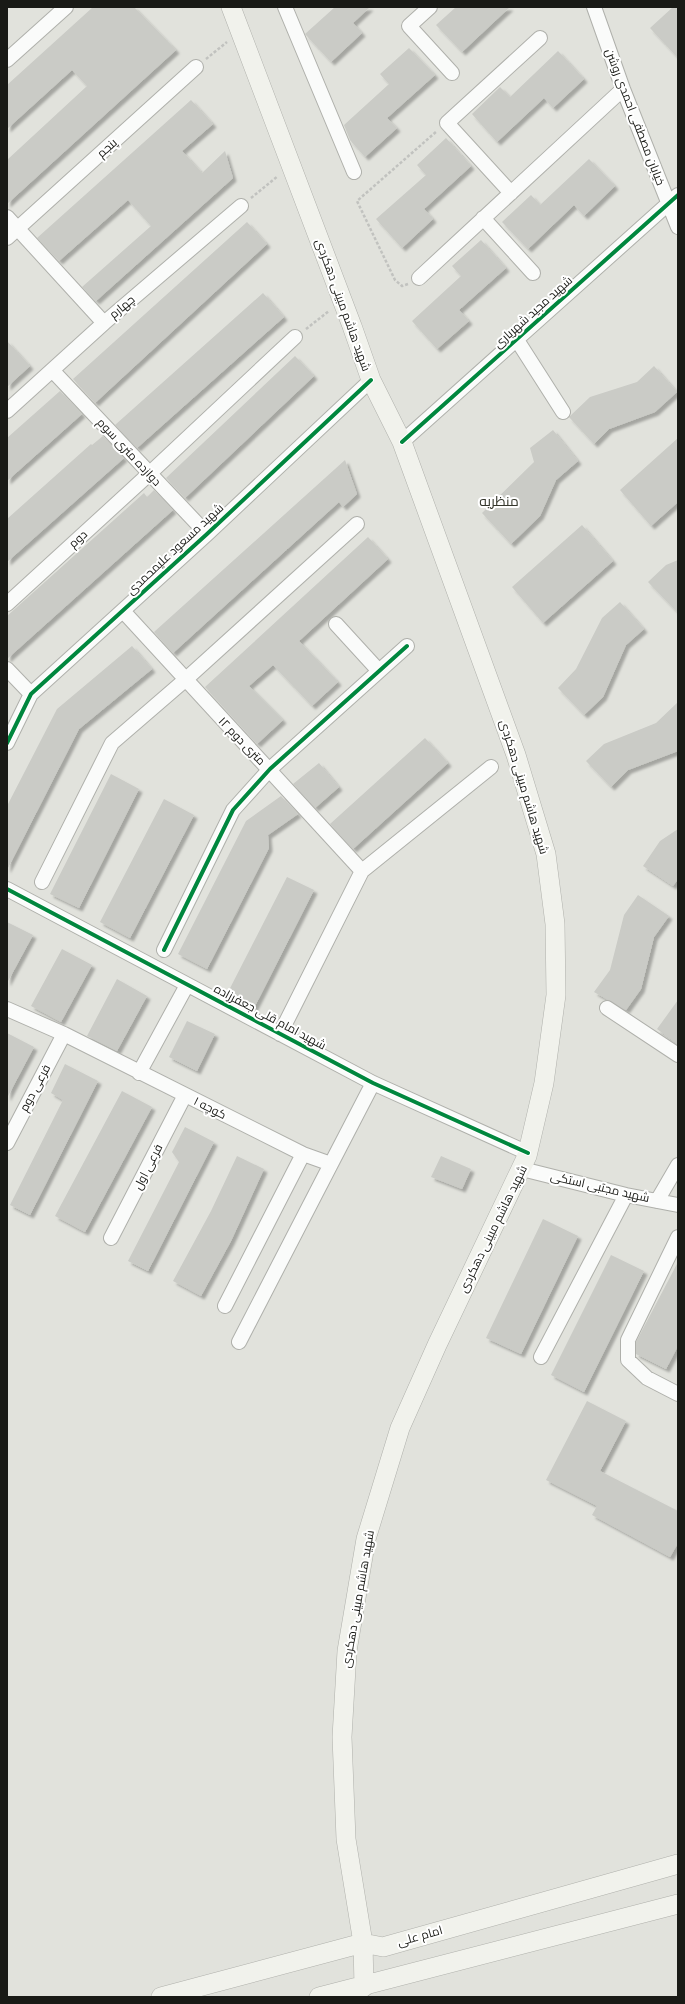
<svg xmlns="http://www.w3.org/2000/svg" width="685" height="2004" viewBox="0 0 685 2004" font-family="'Public Sans',Cairo,sans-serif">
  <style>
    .building { fill: #cacbc6; filter: url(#shadow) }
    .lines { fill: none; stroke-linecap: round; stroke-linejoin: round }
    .street-casing { stroke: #afb0ab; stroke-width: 16 }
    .secondary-casing { stroke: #afb0ab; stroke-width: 20 }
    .path { stroke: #c1c2bf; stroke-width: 2.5; stroke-dasharray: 3 2; stroke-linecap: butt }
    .street { stroke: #fafbfa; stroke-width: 14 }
    .secondary { stroke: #f1f2ec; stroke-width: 19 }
    .cycleway-casing { stroke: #fff; stroke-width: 6 }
    .cycleway { stroke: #00873e; stroke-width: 4 }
    .labels { text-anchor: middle; stroke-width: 4; stroke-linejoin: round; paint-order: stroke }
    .street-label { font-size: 12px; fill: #191a16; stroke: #fff }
    .quarter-label { font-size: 14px; fill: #34362b; stroke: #fff }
  </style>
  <defs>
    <filter id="shadow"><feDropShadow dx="3.5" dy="3.5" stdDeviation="1" flood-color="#0004"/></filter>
  </defs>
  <rect width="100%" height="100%" fill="#e1e2dc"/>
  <path class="building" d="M93 7H134L176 50 7 204V160L87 86 72 70 7 129V85Z
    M335 7H370L353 23 362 33 331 62 305 34Z
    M456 7H510L462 52 436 25Z
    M673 7H678V58L650 28Z
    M409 48 435 75 387 118 397 128 365 157 350 140 344 125 389 84 380 74Z
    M558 51 584 79 553 108 544 98 497 142 472 114 500 87 510 97Z
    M191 100 213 124 182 151 202 173 225 151 233 178 96 301 82 287 151 226 128 200 59 261 37 238Z
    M446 138 471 166 424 209 433 219 402 248 376 219 426 175 417 165Z
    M589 159 615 186 584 216 574 205 528 249 502 222 531 195 540 205Z
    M247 222 267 244 95 403 73 379Z
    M481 240 506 268 459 310 469 321 437 349 412 321 461 276 452 266Z
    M263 293 284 317 137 448 115 425Z
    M7 341 30 366 7 387Z
    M295 356 314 376 185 498 166 478Z
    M654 366 677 392 655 412 609 429 594 444 569 417 590 397 637 382Z
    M60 391 82 414 7 481V438Z
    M553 430 578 461 556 480 540 516 511 544 482 513 534 462 530 448Z
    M103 436 124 458 7 562V519L91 444 92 445Z
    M678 438V502L651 526 620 490Z
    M345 460 357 494 343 507 339 502 173 653 154 632Z
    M154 490 173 510 7 659V616L144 493 147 497Z
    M582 525 613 561 543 623 512 587Z
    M368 537 388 559 299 641 338 682 312 706 273 665 249 686 283 720 257 744 205 687Z
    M678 560V613L648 582 666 565Z
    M620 602 644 629 626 645 603 697 584 715 558 688 576 669 602 618Z
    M132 646 152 669 79 729 7 870V806L57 709Z
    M678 702V751L628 770 611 787 586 761 604 744 656 723Z
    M425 738 448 763 353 849 330 824Z
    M319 763 339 787 315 808 293 784Z
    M111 774 139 789 79 908 50 894Z
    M281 796 298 814 268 835 269 848 207 969 178 954 246 821Z
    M164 799 194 815 130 938 100 922Z
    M678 829V879L673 886 643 866 660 841Z
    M287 877 314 890 253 1010 226 996Z
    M638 895 669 916 654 937 641 989 626 1010 594 992 610 970 624 915Z
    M7 922 33 935 7 983Z
    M62 949 92 965 61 1022 31 1006Z
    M117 979 147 996 117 1051 87 1036Z
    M678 1000V1044L657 1029Z
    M187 1021 215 1034 197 1071 169 1057Z
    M7 1033 34 1047 7 1098Z
    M65 1064 98 1081 30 1215 10 1205 63 1100 51 1093Z
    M122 1091 152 1107 85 1232 55 1216Z
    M185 1127 214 1142 148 1271 128 1261 179 1162 172 1152Z
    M237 1156 264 1169 231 1241 201 1296 173 1281 211 1211Z
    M441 1156 471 1169 462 1189 431 1177Z
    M543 1219 578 1236 521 1354 486 1338Z
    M611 1255 644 1271 584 1392 551 1375Z
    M678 1262V1346L666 1369 636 1354V1342Z
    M587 1401 626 1421 600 1471 678 1511V1543L670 1557 592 1515 597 1506 546 1480Z"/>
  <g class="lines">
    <defs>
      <path id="street" d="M285 7 354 172
        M430 7 409 26 452 73
        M594 7 623 89 678 227
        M7 60 66 7
        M511 193 447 123 540 38
        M7 217 104 323
        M483 218 533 273
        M7 238 196 67
        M419 278 623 89
        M517 340 563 412
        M52 370 207 534
        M7 411 104 323 241 206
        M402 442 678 195
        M7 604 149 474 295 337
        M123 611 362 871
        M336 624 379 671
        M7 669 31 694
        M7 743 31 694 207 534 371 380
        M42 882 112 743 185 680 357 524
        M7 889 373 1083 528 1153
        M164 950 233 810 270 769 407 646
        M607 1008 678 1055
        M7 1009 64 1034 303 1154 331 1164 373 1083
        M280 1034 362 871 491 767
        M139 1073 187 985
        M7 1143 64 1034
        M522 1169 626 1195 678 1205
        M657 1201 678 1165
        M678 1237 628 1340V1360L647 1378 678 1394
        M111 1238 185 1095
        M225 1306 303 1154
        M239 1342 331 1164
        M541 1357 626 1195"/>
      <path id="secondary" d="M231 7 352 326 371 380 402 442 516 755 546 854 555 924 556 995 544 1083 527 1156 437 1345 400 1428 366 1539 347 1651 342 1737 346 1839 363 1943 364 1987
        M161 1997 363 1943 383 1947 678 1864
        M319 1997 678 1904"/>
    </defs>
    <use href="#street" class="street-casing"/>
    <use href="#secondary" class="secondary-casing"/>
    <path class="path" d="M206 59 227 42
      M251 198 278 176
      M408 284 402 286 395 280 357 201 437 131
      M306 329 329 311"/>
    <use href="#street" class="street"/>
    <use href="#secondary" class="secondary"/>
    <defs>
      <path id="cycleway" d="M402 442 678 195
        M7 743 31 694 207 534 371 380
        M7 889 373 1083 528 1153
        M164 950 233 810 270 769 407 646"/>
    </defs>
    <use href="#cycleway" class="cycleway-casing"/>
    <use href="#cycleway" class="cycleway"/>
  </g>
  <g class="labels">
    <g class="street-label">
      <text transform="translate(635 117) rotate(69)" y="4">خیابان مصطفی احمدی روشن</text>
      <text transform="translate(107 148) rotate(-42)" y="4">پنجم</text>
      <text transform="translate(343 305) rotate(70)" y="4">شهید هاشم مبینی دهکردی</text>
      <text transform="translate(122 307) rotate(-40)" y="4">چهارم</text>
      <text transform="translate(533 312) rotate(-42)" y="4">شهید مجید شهریاری</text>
      <text transform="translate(129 452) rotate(47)" y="4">دوازده متری سوم</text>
      <text transform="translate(78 539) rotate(-42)" y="4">دوم</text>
      <text transform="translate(175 549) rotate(-43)" y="4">شهید مسعود علیمحمدی</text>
      <text transform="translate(242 741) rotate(46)" y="4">۱۲ متری دوم</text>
      <text transform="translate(524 787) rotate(73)" y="4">شهید هاشم مبینی دهکردی</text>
      <text transform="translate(270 1017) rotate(28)" y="4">شهید امام قلی جعفرزاده</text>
      <text transform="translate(35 1088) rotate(-62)" y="4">فرعی دوم</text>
      <text transform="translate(210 1108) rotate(27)" y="4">کوچه ۱</text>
      <text transform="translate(148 1167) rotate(-63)" y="4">فرعی اول</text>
      <text transform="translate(600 1187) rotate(13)" y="4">شهید مجتبی استکی</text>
      <text transform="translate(493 1229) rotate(-64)" y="4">شهید هاشم مبینی دهکردی</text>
      <text transform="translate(358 1599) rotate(-80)" y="4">شهید هاشم مبینی دهکردی</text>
      <text transform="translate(420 1936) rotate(-16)" y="4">امام علی</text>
    </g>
    <g class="quarter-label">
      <text x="499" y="506">منظریه</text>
    </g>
  </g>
  <rect width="685" height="2004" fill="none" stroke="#191a16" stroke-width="16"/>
</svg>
